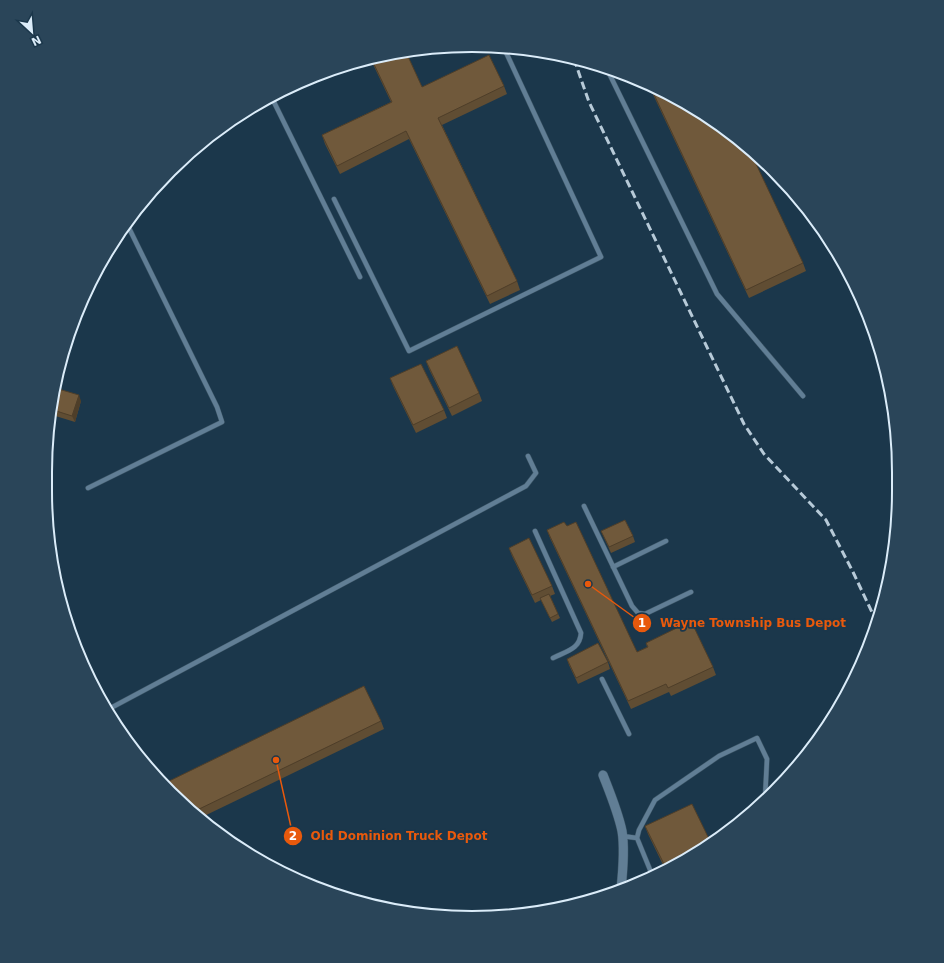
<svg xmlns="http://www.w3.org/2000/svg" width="944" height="963" viewBox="0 0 944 963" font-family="'DejaVu Sans',sans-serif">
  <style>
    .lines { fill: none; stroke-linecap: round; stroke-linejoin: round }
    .lane-casing { stroke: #3b5465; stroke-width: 5.5 }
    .street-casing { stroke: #3b5465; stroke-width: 10 }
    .lane { stroke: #617e95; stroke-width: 4.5 }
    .street { stroke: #617e95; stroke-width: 9 }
    .rail { stroke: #b7cad8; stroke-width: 3; stroke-dasharray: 8 4; stroke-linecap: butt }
    .wall { fill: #604d33 }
    .shaded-wall { fill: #4e3e29 }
    .building { fill: #70593b; stroke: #4e3e29 }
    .rim { fill: none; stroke: #dbecf9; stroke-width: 2 }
    .leader { fill: none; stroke: #e8590c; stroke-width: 1.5 }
    .callout-dot { fill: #e8590c; stroke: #1b374b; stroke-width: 1.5 }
    .mark-label { font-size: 12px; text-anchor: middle; font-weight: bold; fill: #fff }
    .callout-label { font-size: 12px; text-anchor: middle; font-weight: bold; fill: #e8590c; stroke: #1b374b; stroke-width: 3.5; stroke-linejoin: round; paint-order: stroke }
  </style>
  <rect width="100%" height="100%" fill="#1b374b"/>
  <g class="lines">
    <defs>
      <path id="lane" d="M606 67 717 294 803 396
        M271 96 360 277
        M334 199 409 351 601 257 504 48
        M88 488 222 422 217 407 127 224
        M584 506 632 606 638 613 645 614 691 592
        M535 531 581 633C580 649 567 651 553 658
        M613 567 666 541
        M602 679 629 734
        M107 710 526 486 536 473 528 456
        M622 836 637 838
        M653 877 637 838 639 830 655 800 719 756 757 738 767 759 765 799"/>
      <path id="street" d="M603 775C610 793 618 812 622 831 625 849 623 870 621 889"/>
    </defs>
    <use href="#lane" class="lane-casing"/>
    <use href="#street" class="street-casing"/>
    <use href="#lane" class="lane"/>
    <use href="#street" class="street"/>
    <path class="rail" d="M574 59 589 102 744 424 764 454 826 520 853 572 877 623"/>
  </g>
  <path class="wall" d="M406 52 422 87 504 86 507 94 442 125 517 281 520 290 490 304 409 139 340 174 325 144 322 135 391 102 370 58Z
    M649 86 686 102 803 263 806 271 749 298Z
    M206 139 207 141 200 145Z
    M426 361 479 393 482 401 452 416 429 369Z
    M390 378 444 410 447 418 416 433 393 386Z
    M55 388 81 401 75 422 49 414Z
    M567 526 637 652 647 647 646 643 713 667 716 675 671 696 669 692 631 709 550 538 547 530Z
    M601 531 633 536 635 542 611 553Z
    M509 548 552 586 555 594 550 596 560 618 552 622 541 600 535 603 512 556Z
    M567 659 608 662 610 669 578 684 569 665Z
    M381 721 384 729 200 818 170 793Z
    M645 826 711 843 666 871 648 834Z"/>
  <path class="shaded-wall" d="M79 395 81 401 75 422 72 416Z"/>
  <path class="building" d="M406 52 422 87 489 55 504 86 438 118 517 281 487 296 406 131 337 166 322 135 392 102 371 58Z
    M650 86 686 102 748 147 803 263 746 290Z
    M457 346 479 393 449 408 426 361Z
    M421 364 444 410 413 425 390 378Z
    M55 388 79 395 72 416 50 409Z
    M625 520 633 536 609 547 601 531Z
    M564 522 567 526 576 522 637 652 648 647 646 643 691 621 713 667 668 688 666 684 628 701 547 530Z
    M529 538 552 586 532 595 509 548Z
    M549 594 558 614 550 618 540 598Z
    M598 643 608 662 576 678 567 659Z
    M364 686 381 721 193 812 170 793 163 784Z
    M692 804 711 843 667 870 645 826Z"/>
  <path d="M0 0H944V963H0ZM472 52H472A420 420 0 0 1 892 472V491A420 420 0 0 1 472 911H472A420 420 0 0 1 52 491V472A420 420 0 0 1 472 52Z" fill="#2a4559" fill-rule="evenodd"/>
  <path class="rim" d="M472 52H472A420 420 0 0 1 892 472V491A420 420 0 0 1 472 911H472A420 420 0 0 1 52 491V472A420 420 0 0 1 472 52Z"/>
  <path class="leader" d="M588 584L642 623M276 760L293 836"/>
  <g class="callout-dot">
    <circle cx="588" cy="584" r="4"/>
    <circle cx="276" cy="760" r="4"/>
    <circle cx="642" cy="623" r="10"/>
    <circle cx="293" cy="836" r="10"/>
  </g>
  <g class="mark-label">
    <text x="642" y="627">1</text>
    <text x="293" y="840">2</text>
  </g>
  <g class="callout-label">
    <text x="753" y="627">Wayne Township Bus Depot</text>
    <text x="399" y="840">Old Dominion Truck Depot</text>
  </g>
  <g transform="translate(32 32) rotate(154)" stroke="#1b374b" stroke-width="3" paint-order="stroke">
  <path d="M0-3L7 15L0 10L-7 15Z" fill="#dbecf9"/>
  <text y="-6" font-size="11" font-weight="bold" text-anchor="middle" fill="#dbecf9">N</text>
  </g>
</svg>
